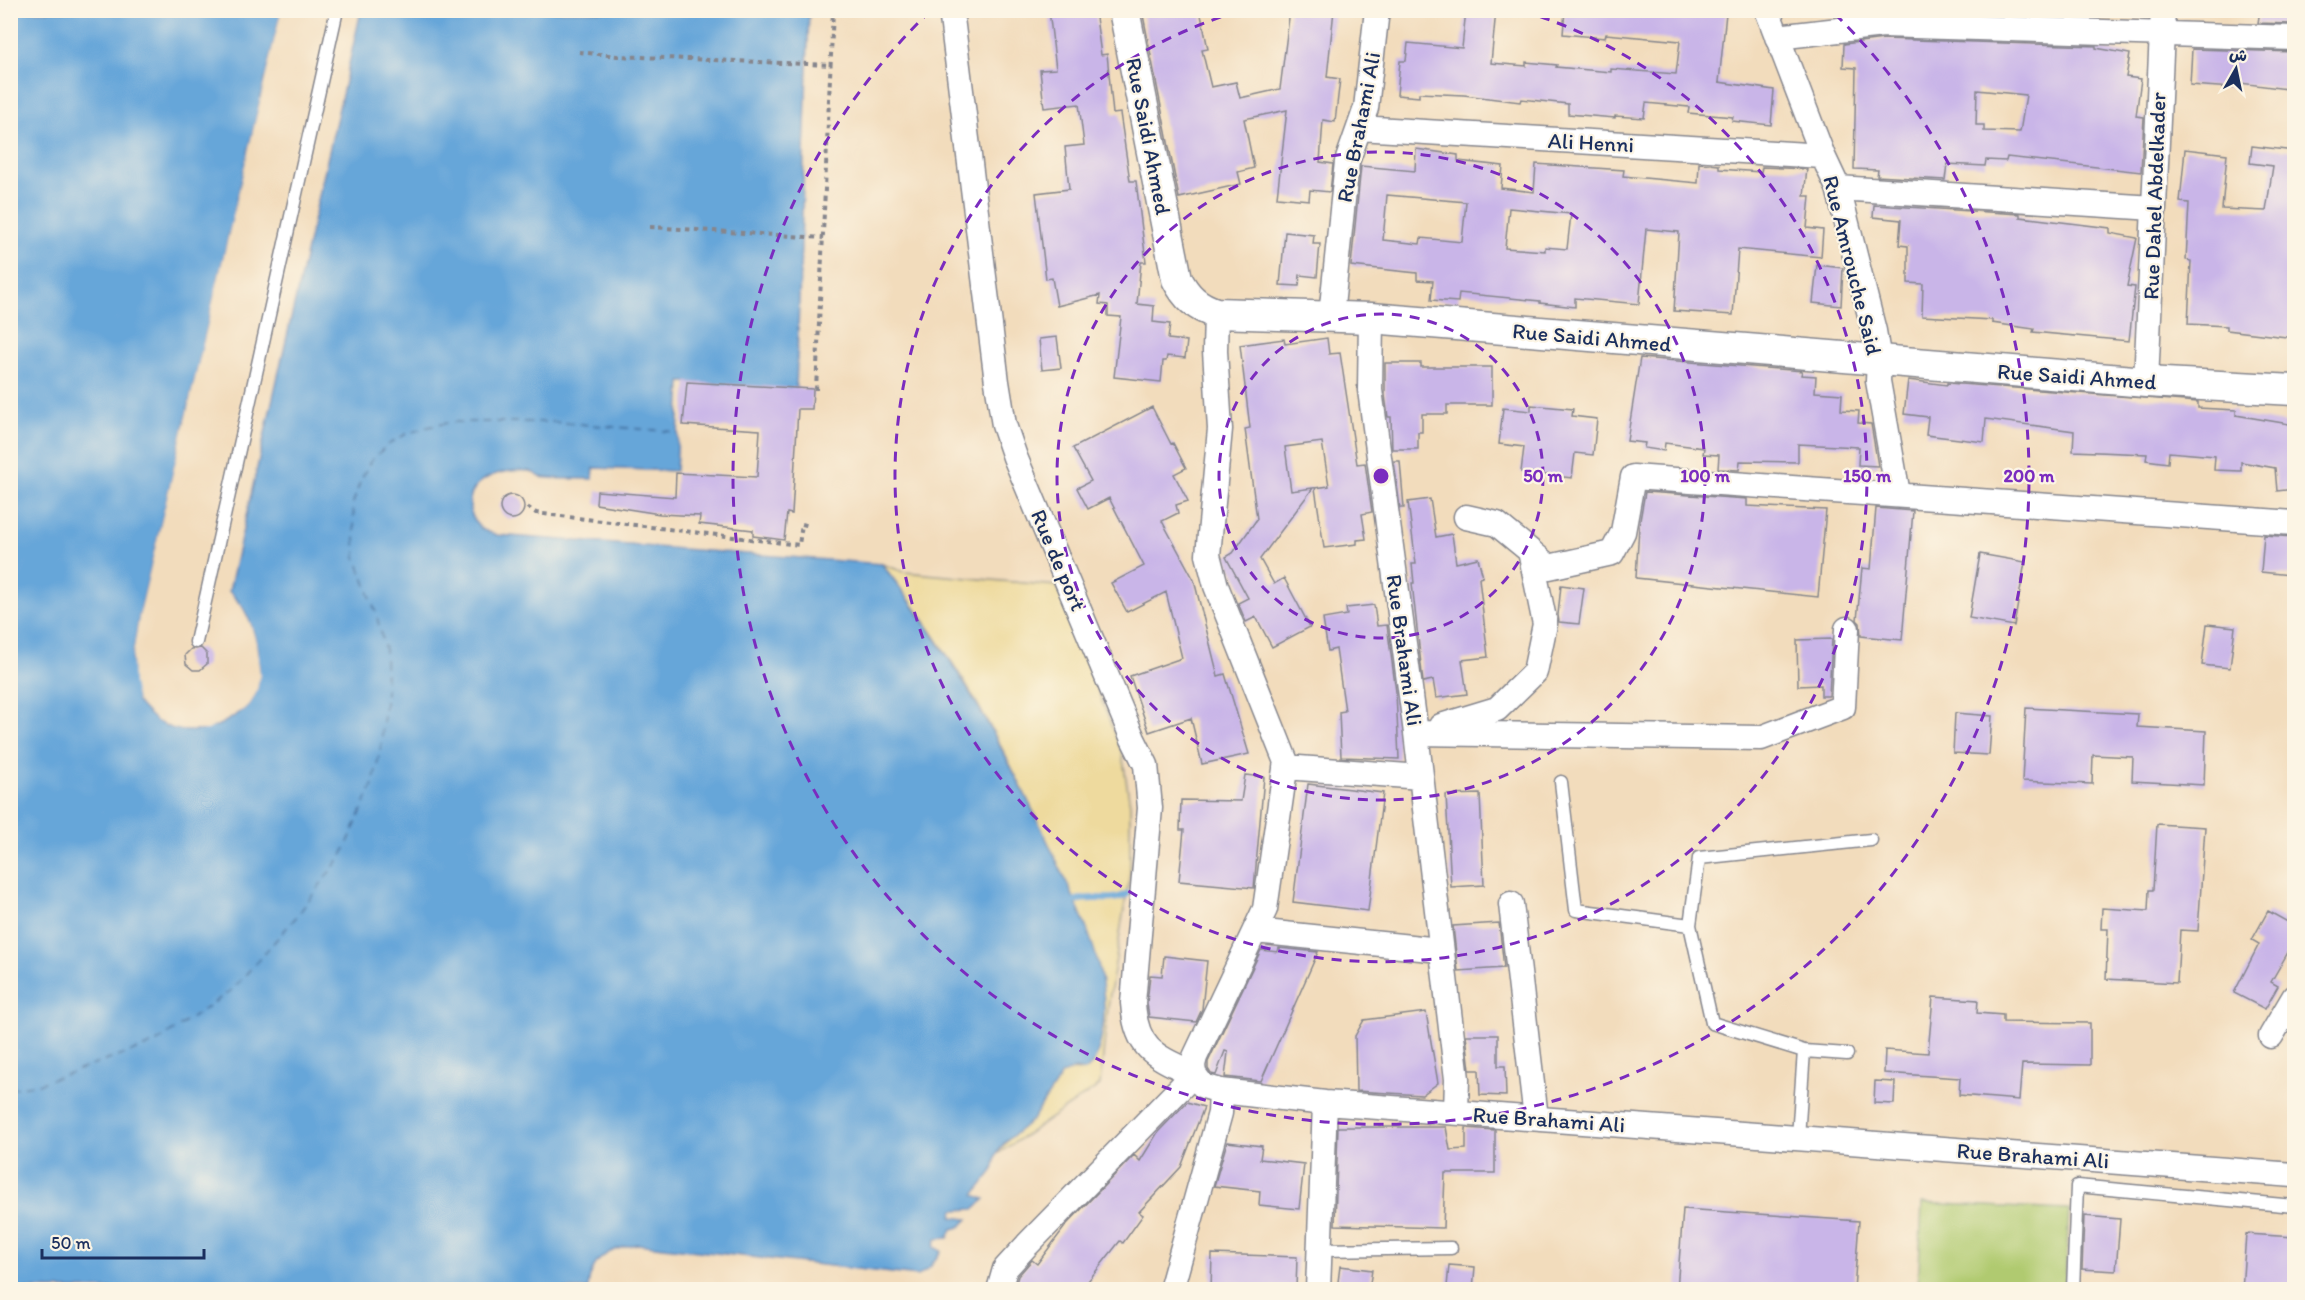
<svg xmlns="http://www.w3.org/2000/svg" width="2305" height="1300" viewBox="0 0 2305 1300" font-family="Itim,'Playpen Sans Arabic',sans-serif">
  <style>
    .green { fill: #b0ca70; stroke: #667c67; stroke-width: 1.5 }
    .sand { fill: #eeda9e; stroke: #84847e; stroke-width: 1.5 }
    .water { fill: #66a6d9; stroke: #406a9c; stroke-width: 1.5 }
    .pier { fill: #f2dcbc }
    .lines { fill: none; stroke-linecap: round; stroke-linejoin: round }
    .stream { stroke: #66a6d9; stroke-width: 7 }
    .ferry { stroke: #355989; stroke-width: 1.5; stroke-dasharray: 8 6; stroke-linecap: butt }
    .building { fill: #c9b5e8; fill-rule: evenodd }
    .service-casing { stroke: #86868d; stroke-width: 15 }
    .minor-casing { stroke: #86868d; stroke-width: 27 }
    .tertiary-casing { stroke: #86868d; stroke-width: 33 }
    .path { stroke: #86868d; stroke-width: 4; stroke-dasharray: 4.5 4.5; stroke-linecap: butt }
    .service { stroke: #fff; stroke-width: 12 }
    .minor { stroke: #fff; stroke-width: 24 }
    .tertiary { stroke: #fff; stroke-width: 30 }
    .ring { fill: none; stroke: #7b2cbf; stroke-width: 3; stroke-dasharray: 10 8 }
    .labels { text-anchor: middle; stroke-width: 4.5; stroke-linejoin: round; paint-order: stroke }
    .street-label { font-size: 22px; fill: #1b2f5e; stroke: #fcf5e5 }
    .centre { fill: #7b2cbf; stroke: #fcf5e5; stroke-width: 3 }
    .ring-label { font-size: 18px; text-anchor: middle; font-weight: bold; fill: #7b2cbf; stroke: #fcf5e5; stroke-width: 4.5; stroke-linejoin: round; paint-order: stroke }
  </style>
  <rect width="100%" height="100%" fill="#fcf5e5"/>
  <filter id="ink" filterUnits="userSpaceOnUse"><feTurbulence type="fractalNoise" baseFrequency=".0167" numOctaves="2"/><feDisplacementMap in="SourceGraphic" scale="12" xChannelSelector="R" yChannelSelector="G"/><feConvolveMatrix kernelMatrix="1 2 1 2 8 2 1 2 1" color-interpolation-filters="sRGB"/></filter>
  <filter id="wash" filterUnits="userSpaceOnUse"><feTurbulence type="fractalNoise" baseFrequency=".008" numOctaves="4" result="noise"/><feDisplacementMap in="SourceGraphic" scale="24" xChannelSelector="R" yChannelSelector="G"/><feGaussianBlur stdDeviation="1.35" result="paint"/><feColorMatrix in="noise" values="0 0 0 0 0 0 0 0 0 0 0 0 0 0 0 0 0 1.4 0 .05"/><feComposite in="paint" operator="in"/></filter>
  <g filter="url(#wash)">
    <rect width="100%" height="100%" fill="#f2dcbc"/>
    <path class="green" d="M1922 1203 2069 1210 2065 1289H1918Z"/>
    <path class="sand" d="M882 564 904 572 1057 586 1122 753 1130 805V872L1108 1007 1100 1085 996 1155 1011 1136 1032 1120 1062 1074 1068 1070 1079 1071C1085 1060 1101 1037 1103 1027 1105 1020 1103 1011 1102 1004 1100 953 1080 912 1059 866 1035 815 1012 764 984 715 954 662 919 611 882 564Z"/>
    <path class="water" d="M10 11H281L139 617 132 660 137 702C143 708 149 716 157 721 179 736 208 733 230 719 237 714 247 709 251 702 267 679 256 627 241 605 238 600 233 596 229 591L361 11H809L796 389 681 382 676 471 594 468 593 479C579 478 553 480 541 477 536 476 533 471 529 471 502 468 463 479 471 512 475 527 483 531 497 535L882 564C953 655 1005 749 1053 853 1079 910 1115 974 1101 1039 1098 1052 1096 1063 1085 1071L1075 1069 1062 1074 1032 1120 1004 1143 996 1155 993 1171 974 1195 985 1199 974 1209 954 1210 952 1217 968 1219 960 1227 952 1229 948 1238 936 1239 934 1247 941 1251 930 1267 918 1276 637 1244C609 1249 590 1258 588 1289H11Z"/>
    <path class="pier" d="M284 10 142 617 135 660 136 683 139 700 159 719 183 727 195 728 208 727 223 719 250 699 255 690 257 674 256 655 248 626 237 605 240 603 251 625 256 642 260 674 257 691 252 701 244 709 208 730H182L157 721 137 701 133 684 132 660 139 617 281 11Z"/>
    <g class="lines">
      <path class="stream" d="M1075 901C1093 894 1110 904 1127 894"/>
      <path class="ferry" d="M10 1089 38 1084 154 1044 232 990 297 916 343 854 373 784 381 746 386 692 385 650 376 613 356 557 353 503 360 482 370 462 386 446 406 434 428 427 452 422H554L678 432"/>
    </g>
    <g id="blocks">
      <path class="building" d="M1049 10H1095L1101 55 1107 54 1113 114 1120 113 1130 181H1136L1146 262H1141L1137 304 1154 306 1153 322 1170 324 1168 339 1187 341 1185 358 1167 356 1166 361H1163L1161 382 1114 377 1121 317 1108 316V305L1099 304 1100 295 1057 306 1052 278 1046 279 1036 193 1069 189 1065 147 1084 145 1079 104 1044 108 1040 70 1056 69Z
        M1142 10H1200L1208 49 1202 50 1211 87 1236 82 1240 98 1280 89 1290 10H1334L1327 77 1340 79 1335 122 1323 120 1320 162 1333 164 1330 192 1310 190 1309 200 1277 197 1287 110 1244 119 1254 168 1238 172 1241 184 1179 198Z
        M1466 10H1496L1491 63 1526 66V62L1557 65 1556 67 1611 72V69L1676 74 1680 41 1606 34 1605 38 1563 34 1565 10H1716L1726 13 1719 82 1774 90 1771 125 1732 121 1733 117 1688 113 1689 107 1646 103 1644 118 1615 116V118L1568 114V104L1521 99 1520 102 1464 95 1419 93V97L1397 95 1400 61H1406L1408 43 1462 48Z
        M2260 10H2292L2291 24 2258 23Z
        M1884 39 2096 46V48L2130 54 2126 77 2141 79 2136 116 2144 117 2141 172 2007 157 2006 161 1986 160 1985 166 1947 164 1945 180 1877 176 1878 170 1854 169 1856 68 1843 67 1844 44ZM1977 90 2026 95 2020 132 1984 131V125H1976Z
        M2192 49 2295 52V90L2233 82V88L2190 85Z
        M2252 146 2295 151V338L2227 330V326L2188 324 2191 261 2186 260 2189 203 2180 202 2185 149 2227 154 2222 209 2266 211 2273 166 2250 163Z
        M1416 149 1458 155V161L1503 166 1501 188 1534 192 1536 164 1624 170 1623 176 1698 183 1699 163 1719 165V169L1761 172 1762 167 1807 169 1804 196H1810L1807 228 1823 230 1821 257 1738 249 1733 315 1674 311 1679 232 1646 229 1639 304 1575 298V307L1540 303V301L1459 293 1458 302 1431 300 1433 281 1417 280V273L1351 266 1361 166 1415 171ZM1387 195 1466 202 1462 242 1421 238 1420 244 1383 240ZM1509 208 1571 214 1567 249 1545 247V251L1505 248Z
        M1874 205 2020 214V217L2110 228V233L2137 238 2127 286 2135 287 2129 341 2033 332 2034 329 1992 323V320L1922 316 1923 284 1908 283V246L1899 245 1901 220 1873 217Z
        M1285 232 1314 235 1313 244H1320L1317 277 1300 275 1299 286 1280 285Z
        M1817 265 1843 268 1841 306 1813 303Z
        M1057 337 1061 368 1042 370 1039 339Z
        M1327 338 1329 354 1340 353 1357 464 1365 463 1372 512 1362 514 1366 539 1357 540V544L1324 548 1315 488 1329 486 1322 442 1285 447 1291 491 1313 488 1260 559 1274 584 1284 578 1310 627 1272 647 1256 617 1246 622 1238 603 1248 598 1226 557 1233 553 1257 519 1245 429 1250 428 1240 345 1284 339 1285 344Z
        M1640 358 1791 370 1802 371 1801 375 1816 376 1815 392 1842 394 1841 410 1859 411 1858 423 1871 424 1878 466 1858 465 1859 447 1798 444V462L1740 461 1739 470 1718 469 1719 455 1703 454 1704 448 1665 443 1664 451 1644 448 1645 443 1627 441Z
        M1385 363H1421V367H1492V405H1447V414H1422V432H1418V449H1392L1391 417H1388L1385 395Z
        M1908 380 1947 385V383L2198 402V408L2236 410V415L2295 425V489L2277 491 2275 468 2241 462V471L2214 470 2215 456 2169 452 2168 463 2146 460 2147 454 2073 451 2074 431 1986 419 1984 442 1926 435 1928 417 1904 414Z
        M687 382 813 389 812 409H798L792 514 787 513 784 540 753 536V530L699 524 700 516 660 514 596 504 597 491 675 497 676 473 757 477 760 430 683 425Z
        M1531 405 1573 409 1572 416 1597 419 1593 455 1575 453 1572 478 1521 472 1524 447 1499 444 1503 408 1531 411Z
        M1152 407 1171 444 1173 443 1186 468 1174 474 1188 501 1176 505 1178 513 1162 521 1194 580 1218 676 1225 674 1249 754 1202 764 1191 718 1149 732 1130 676 1182 658 1166 592 1127 612 1111 583 1144 566 1109 498 1088 509 1077 488 1091 481 1073 448Z
        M1394 461H1400L1404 508H1400Z
        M1645 492 1747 499V506L1826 510 1818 597 1636 578 1639 526Z
        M500 507a12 12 0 1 1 24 0a12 12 0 1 1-24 0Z
        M1430 499 1436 537 1452 534 1456 563 1478 558 1483 577 1479 578 1488 657 1462 660 1467 694 1436 698 1433 680 1423 682 1412 583H1414L1412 564H1416L1408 502Z
        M1876 508 1913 511 1902 640 1861 636 1860 623 1857 620 1862 568 1871 569Z
        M2264 535 2294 537 2290 575 2261 572Z
        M1980 554 2025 562 2014 626 1969 618Z
        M1561 585 1584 588 1579 624 1559 622 1558 615Z
        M1374 605 1377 626 1387 625 1396 692 1399 759 1341 757 1339 712 1345 711 1336 649 1328 651 1323 619 1347 615 1346 608Z
        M2207 624 2235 627 2230 668 2202 665Z
        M1832 639 1829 696H1821V685L1798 686 1797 640Z
        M201 648 207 654V664L200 670H193L186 664 185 655 191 649Z
        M2026 708 2138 714 2137 727 2206 731 2204 785 2132 781 2133 757 2093 755 2092 784 2022 781Z
        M1955 713 1992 716 1989 755 1953 753Z
        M1245 775 1264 777 1254 888 1179 881 1184 830H1180L1181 800 1241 801Z
        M1308 784 1383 793 1368 911 1293 902Z
        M1480 794 1484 885 1451 887 1446 795Z
        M2157 824 2205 827 2198 931 2180 930 2177 983 2106 979 2108 929H2101L2102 908 2148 911 2149 890H2153Z
        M2268 911 2295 926V940L2271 982 2278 986 2265 1009 2234 993 2259 944 2252 940Z
        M1499 923 1504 968 1458 971 1453 926Z
        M1279 948 1318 952 1261 1081 1225 1077 1228 1052 1225 1051 1216 1075 1211 1074 1208 1069V1062L1261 950 1278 952Z
        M1164 956 1207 961 1202 1009 1196 1022 1149 1017 1147 1003 1150 975 1162 976Z
        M1933 997 1978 1000 1977 1013 2003 1015V1022L2090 1023V1065L2022 1064 2019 1100 1959 1095 1960 1078 1884 1073 1885 1050 1928 1053Z
        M1426 1012 1438 1083 1422 1095 1356 1091 1355 1036 1364 1020Z
        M1466 1035H1498V1066H1505L1506 1096 1480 1095 1479 1070H1470Z
        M1875 1081 1895 1082 1894 1104 1874 1103Z
        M1187 1102 1204 1107 1181 1167 1139 1212 1143 1215 1123 1243 1120 1241 1081 1290H1014L1018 1276 1032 1260 1037 1264 1067 1224 1134 1155 1140 1161 1158 1132Z
        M1338 1127H1446L1450 1150 1466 1149V1128L1495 1130V1173H1445L1443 1228 1335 1225Z
        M1227 1142 1262 1146 1260 1159 1304 1164 1299 1209 1259 1205 1260 1191 1214 1186Z
        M1683 1209 1859 1221 1854 1290H1677Z
        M2084 1216 2120 1219 2116 1271 2082 1269Z
        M2246 1234 2295 1237V1290H2242Z
        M1212 1254 1297 1257 1296 1290H1211Z
        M1449 1265 1475 1267 1473 1289 1447 1287Z
        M1340 1266 1372 1270 1369 1290H1337Z"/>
    </g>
  </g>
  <g filter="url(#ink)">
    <use href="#blocks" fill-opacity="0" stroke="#86868d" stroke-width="1.5"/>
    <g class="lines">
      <defs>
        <path id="service" d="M196 642 337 10
          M1561 782 1576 910 1690 925
          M1847 1054 1804 1051 1712 1023 1690 925 1699 858 1871 840
          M1798 1137 1804 1051
          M1321 1250 1451 1248
          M2073 1290 2077 1186 2294 1206"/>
        <path id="minor" d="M951 10 997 382 1004 425 1015 457 1133 739 1146 765 1150 808 1133 1003C1136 1050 1155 1056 1194 1074L1027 1245 1005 1269 999 1290
          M1767 10 1823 156 1838 188 1874 331 1879 360 1878 381 1898 494
          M1777 37 1883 25 2294 38
          M1359 128 1823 156
          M1838 188 2154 208
          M1216 313 1215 351 1220 429 1208 555 1216 586 1286 762 1265 909 1195 1057 1193 1065 1194 1074 1203 1086 1221 1091 1325 1103 2294 1175
          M1331 316 1347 162 1366 108 1377 10
          M1371 318 1370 390 1416 733 1457 1079 1456 1112
          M2146 382 2163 10
          M1530 551 1549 567 1612 553 1623 532 1633 477 2294 523
          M1441 726 1497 709 1535 672 1545 624 1530 551 1497 524 1466 517
          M1416 733 1761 738 1843 707 1847 629
          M1285 767 1421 777
          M1511 904 1536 1118
          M1255 931 1440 950
          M2271 1036 2294 997
          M1171 1290 1220 1113 1221 1091
          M1318 1290 1325 1103"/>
        <path id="tertiary" d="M1124 10 1177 279C1186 297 1197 307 1216 313L1371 318 2146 382 2294 390"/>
      </defs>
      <use href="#service" class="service-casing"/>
      <use href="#minor" class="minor-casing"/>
      <use href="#tertiary" class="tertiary-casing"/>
      <path class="path" d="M579 52 617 56 831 65
        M650 227 823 238
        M816 390 833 10
        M527 507 536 513 799 545 802 524 810 526"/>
      <use href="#service" class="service"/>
      <use href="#minor" class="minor"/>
      <use href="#tertiary" class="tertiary"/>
    </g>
  </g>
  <g class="ring">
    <circle cx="1381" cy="476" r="162"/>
    <circle cx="1381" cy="476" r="324"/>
    <path d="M1523 11A486 486 0 1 1 1239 11"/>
    <path d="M1835 14A648 648 0 1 1 927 14"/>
  </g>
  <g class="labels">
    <g class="street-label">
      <text transform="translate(1358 127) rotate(-79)" y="8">Rue Brahami Ali</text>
      <text transform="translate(1149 136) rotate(79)" y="8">Rue Saidi Ahmed</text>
      <text transform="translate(1591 142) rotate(3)" y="8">Ali Henni</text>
      <text transform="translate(2154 196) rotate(-88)" y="8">Rue Dahel Abdelkader</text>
      <text transform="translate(1853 265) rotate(76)" y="8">Rue Amrouche Said</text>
      <text transform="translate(1592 337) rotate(5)" y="8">Rue Saidi Ahmed</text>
      <text transform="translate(2077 376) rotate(4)" y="8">Rue Saidi Ahmed</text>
      <text transform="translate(1059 560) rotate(67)" y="8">Rue de port</text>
      <text transform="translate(1405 650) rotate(82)" y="8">Rue Brahami Ali</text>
      <text transform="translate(1549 1119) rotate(4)" y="8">Rue Brahami Ali</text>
      <text transform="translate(2033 1155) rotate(4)" y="8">Rue Brahami Ali</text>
    </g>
  </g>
  <circle cx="1381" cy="476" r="9" class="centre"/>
  <g class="ring-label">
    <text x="1543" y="482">50 m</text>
    <text x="1705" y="482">100 m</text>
    <text x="1867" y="482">150 m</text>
    <text x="2029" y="482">200 m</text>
  </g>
  <rect width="2305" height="1300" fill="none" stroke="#fcf5e5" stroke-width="36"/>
  <g transform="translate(2236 69) rotate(9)" stroke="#fcf5e5" stroke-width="4.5" paint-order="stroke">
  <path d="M0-4.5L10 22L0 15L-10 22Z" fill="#1b2f5e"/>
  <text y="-9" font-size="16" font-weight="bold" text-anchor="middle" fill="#1b2f5e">ش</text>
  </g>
  <path d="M42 1249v9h162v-9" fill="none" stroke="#1b2f5e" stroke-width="3"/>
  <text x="51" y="1249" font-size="18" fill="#1b2f5e" stroke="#fcf5e5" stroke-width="4.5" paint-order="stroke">50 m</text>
</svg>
